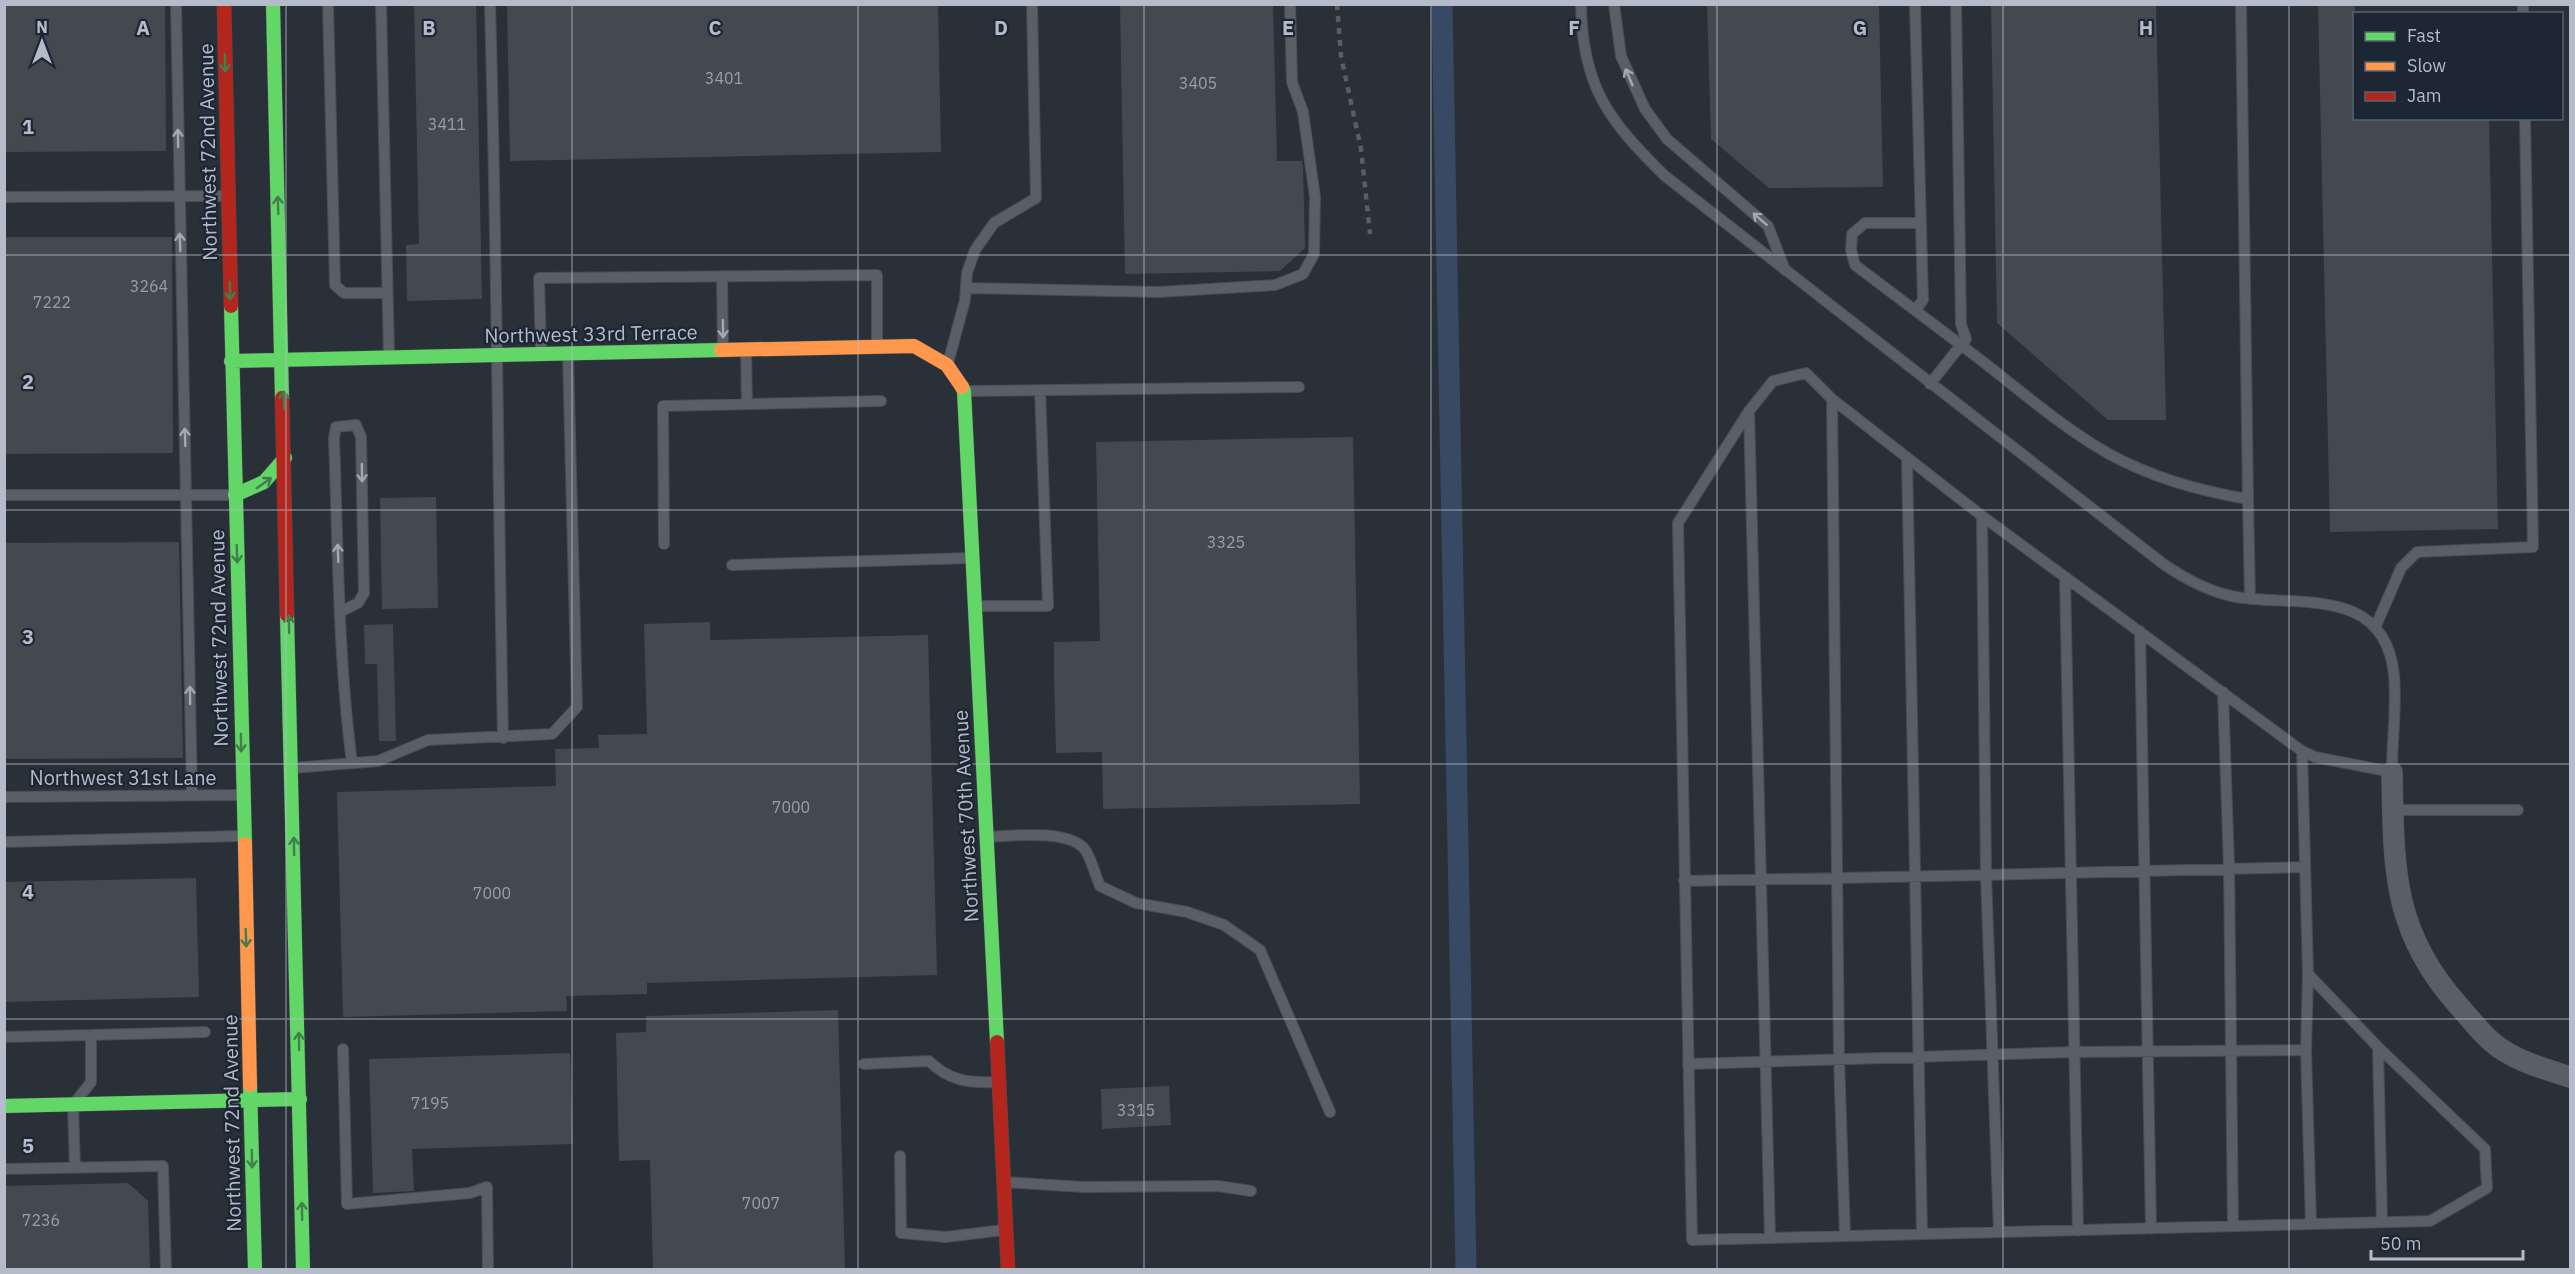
<svg xmlns="http://www.w3.org/2000/svg" width="2575" height="1274" viewBox="0 0 2575 1274" font-family="'IBM Plex Sans',sans-serif">
  <style>
    .lines { fill: none; stroke-linecap: round; stroke-linejoin: round }
    .canal { stroke: #384963; stroke-width: 21 }
    .building { fill: #444950 }
    .lane-casing { stroke: #484c53; stroke-width: 12 }
    .street-casing { stroke: #484c53; stroke-width: 22 }
    .fast-casing { stroke: #484c53; stroke-width: 15 }
    .slow-casing { stroke: #484c53; stroke-width: 15 }
    .jam-casing { stroke: #484c53; stroke-width: 15 }
    .lane { stroke: #5a5e66; stroke-width: 10 }
    .street { stroke: #5a5e66; stroke-width: 21 }
    .fast { stroke: #63d668; stroke-width: 14 }
    .slow { stroke: #ff974d; stroke-width: 14 }
    .jam { stroke: #b3261e; stroke-width: 14 }
    .rail { stroke: #595d64; stroke-width: 4.5; stroke-dasharray: 6 6; stroke-linecap: butt }
    .oneway { stroke: #407e4e }
    .oneway2 { stroke: #a2a9b5 }
    .grid { fill: none; stroke: #b4bcc9; stroke-width: 1.5; stroke-opacity: 0.55 }
    .labels { text-anchor: middle; stroke-width: 4.5; stroke-linejoin: round; paint-order: stroke }
    .number-label { font-size: 16px; fill: #989fab }
    .street-label { font-size: 20px; fill: #b4bcc9; stroke: #1d2633 }
    .grid-label { font-size: 20px; text-anchor: middle; font-weight: bold; fill: #b4bcc9; stroke: #1d2633; stroke-width: 4.5; stroke-linejoin: round; paint-order: stroke }
  </style>
  <rect width="100%" height="100%" fill="#2a3038"/>
  <g class="lines">
    <path class="canal" d="M1442 4 1466 1270"/>
  </g>
  <path class="building" d="M4 4H165L166 151 4 152Z
    M414 4H476L482 299 407 301 406 245 419 244Z
    M507 4H938L941 152 510 161Z
    M1120 4H1273L1277 161H1302L1303 167 1305 248 1280 271 1125 274Z
    M1707 4H1879L1883 187 1769 188 1711 139Z
    M1991 4H2156L2166 420H2108L1997 323Z
    M2318 4H2355V118H2489L2498 529 2330 532Z
    M4 237H172L173 453 4 454Z
    M1353 437 1360 804 1103 809 1102 752 1056 753 1054 675V642L1100 641 1096 442Z
    M436 497 438 608 382 609 380 498Z
    M179 542 183 758 4 759V543Z
    M710 622V640L928 635 937 975 647 983V994L566 996 567 1011 343 1017 337 792 556 786 555 749 599 748 598 735 647 734 644 624Z
    M393 624 396 741H379L377 664H365L364 625Z
    M196 878 199 997 4 1002V882Z
    M838 1010 845 1269H653L650 1160 619 1161 616 1033 646 1032V1016Z
    M570 1053 573 1144 412 1149 414 1191 373 1193 369 1059Z
    M1169 1086 1171 1125 1102 1129 1101 1089Z
    M128 1183 148 1201 150 1269H4V1186Z"/>
  <g class="lines">
    <defs>
      <path id="lane" d="M176 4 192 795
        M328 4 335 285 344 293H387
        M381 4 389 355
        M490 4C497 249 498 493 503 738
        M1581 4C1582 87 1609 121 1665 176L2162 563C2185 579 2209 592 2236 597 2297 607 2385 585 2394 675 2397 706 2392 740 2392 772L2315 757 2302 751 1982 516 1832 399 1806 373 1773 381 1749 411 1678 523 1692 1240 2430 1221 2487 1188 2485 1149 2378 1047 2308 974 2302 751
        M1614 4 1621 56 1645 109 1667 139 1768 226 1785 270
        M1915 4 1923 300 1916 309
        M1956 4 1961 324 1966 339 1961 345C2010 381 2056 424 2109 454 2153 478 2199 491 2248 499L2250 599
        M2241 4 2248 499
        M2523 4V14
        M4 197 228 196
        M1920 223H1865L1852 234 1851 250 1855 265 1961 345 1930 384
        M722 277 723 348
        M966 288 1158 292 1275 285 1303 274 1314 254 1315 197 1303 112 1292 82 1290 4
        M746 350 747 404
        M541 352 539 278 877 275V346
        M948 363 965 300 967 273 975 250 994 223 1036 198 1032 4
        M967 391 1299 387
        M1832 399 1839 1059 1845 1236
        M1749 411 1770 1238
        M1907 458 1922 1234
        M4 495H235
        M1982 516 1986 875 2305 867
        M664 544 663 406 881 401
        M732 565 972 558
        M2065 577 2078 1231
        M977 606H1048L1040 390
        M340 612 358 603 364 593 361 437 356 425 336 427 334 438C338 546 338 656 352 763
        M2375 628 2401 568 2417 552 2533 547 2525 118
        M2140 631 2151 1229
        M2223 692 2229 867 2233 1226
        M293 768 378 761 428 740 552 734 577 707 568 354
        M4 797 242 795
        M2392 810H2518
        M987 837C1011 836 1071 828 1086 851 1092 861 1095 875 1100 886L1136 903 1187 912 1224 925 1260 950 1330 1112
        M4 842 241 836
        M1684 881 1986 875 1999 1232
        M91 1035 205 1032
        M4 1037 91 1035V1082L73 1105 75 1168
        M2378 1047 2382 1222
        M343 1049 347 1204 470 1193 487 1187 488 1270
        M2306 1050 2311 1224
        M864 1064 929 1061C949 1081 969 1083 996 1082
        M1688 1064 2074 1052 2306 1050 2308 974
        M900 1156 901 1233 946 1237 1003 1230
        M4 1169 163 1166 166 1270
        M1004 1182 1083 1187 1218 1186 1251 1191"/>
      <path id="street" d="M2392 772C2394 866 2391 930 2458 1005 2469 1017 2479 1031 2492 1042 2512 1060 2545 1069 2570 1077"/>
      <path id="fast" d="M273 4 282 398
        M231 306 245 844
        M231 361 721 350
        M962 387 964 391 997 1042
        M235 495 264 482 285 458
        M287 615 303 1270
        M250 1085 255 1270
        M4 1106 300 1099"/>
      <path id="slow" d="M721 350 914 346 947 365 962 387
        M245 844 250 1085"/>
      <path id="jam" d="M224 4 231 306
        M282 398 287 615
        M997 1042 1008 1270"/>
    </defs>
    <use href="#lane" class="lane-casing"/>
    <use href="#street" class="street-casing"/>
    <use href="#fast" class="fast-casing"/>
    <use href="#slow" class="slow-casing"/>
    <use href="#jam" class="jam-casing"/>
    <use href="#lane" class="lane"/>
    <use href="#street" class="street"/>
    <use href="#fast" class="fast"/>
    <use href="#slow" class="slow"/>
    <use href="#jam" class="jam"/>
    <path class="rail" d="M1337 4 1341 56 1361 149 1370 234"/>
  </g>
  <defs><path id="oneway-shaft" d="M-6 0H5M1.5-3L5.5 0L1.5 3" fill="none" stroke-width="1.6" stroke-linecap="round" stroke-linejoin="round" transform="scale(1.5)"/></defs>
  <g class="oneway">
    <use href="#oneway-shaft" transform="translate(225 63) rotate(89)"/>
    <use href="#oneway-shaft" transform="translate(278 205) rotate(-92)"/>
    <use href="#oneway-shaft" transform="translate(230 291) rotate(89)"/>
    <use href="#oneway-shaft" transform="translate(284 400) rotate(-91)"/>
    <use href="#oneway-shaft" transform="translate(264 483) rotate(-35)"/>
    <use href="#oneway-shaft" transform="translate(237 554) rotate(88)"/>
    <use href="#oneway-shaft" transform="translate(289 624) rotate(-91)"/>
    <use href="#oneway-shaft" transform="translate(241 743) rotate(89)"/>
    <use href="#oneway-shaft" transform="translate(294 846) rotate(-91)"/>
    <use href="#oneway-shaft" transform="translate(246 938) rotate(88)"/>
    <use href="#oneway-shaft" transform="translate(299 1041) rotate(-91)"/>
    <use href="#oneway-shaft" transform="translate(252 1159) rotate(89)"/>
    <use href="#oneway-shaft" transform="translate(302 1211) rotate(-91)"/>
  </g>
  <g class="oneway2">
    <use href="#oneway-shaft" transform="translate(1629 77) rotate(-113)"/>
    <use href="#oneway-shaft" transform="translate(178 138) rotate(-91)"/>
    <use href="#oneway-shaft" transform="translate(1760 219) rotate(-139)"/>
    <use href="#oneway-shaft" transform="translate(180 242) rotate(-92)"/>
    <use href="#oneway-shaft" transform="translate(723 329) rotate(89)"/>
    <use href="#oneway-shaft" transform="translate(185 437) rotate(-92)"/>
    <use href="#oneway-shaft" transform="translate(362 473) rotate(89)"/>
    <use href="#oneway-shaft" transform="translate(338 553) rotate(-92)"/>
    <use href="#oneway-shaft" transform="translate(190 695) rotate(-91)"/>
  </g>
  <path class="grid" d="M286 4V1270M572 4V1270M858 4V1270M1144 4V1270M1431 4V1270M1717 4V1270M2003 4V1270M2289 4V1270M4 255H2570M4 510H2570M4 764H2570M4 1019H2570"/>
  <g class="labels">
    <g class="number-label">
      <text x="724" y="84">3401</text>
      <text x="1198" y="89">3405</text>
      <text x="447" y="130">3411</text>
      <text x="149" y="292">3264</text>
      <text x="52" y="308">7222</text>
      <text x="1226" y="548">3325</text>
      <text x="791" y="813">7000</text>
      <text x="492" y="899">7000</text>
      <text x="430" y="1109">7195</text>
      <text x="1136" y="1116">3315</text>
      <text x="761" y="1209">7007</text>
      <text x="41" y="1226">7236</text>
    </g>
    <g class="street-label">
      <text transform="translate(208 152) rotate(-91)" y="7">Northwest 72nd Avenue</text>
      <text transform="translate(591 334) rotate(-1)" y="7">Northwest 33rd Terrace</text>
      <text transform="translate(219 638) rotate(-91)" y="7">Northwest 72nd Avenue</text>
      <text x="123" y="785">Northwest 31st Lane</text>
      <text transform="translate(966 816) rotate(-93)" y="7">Northwest 70th Avenue</text>
      <text transform="translate(232 1123) rotate(-91)" y="7">Northwest 72nd Avenue</text>
    </g>
  </g>
  <g class="grid-label">
    <text x="143" y="35">A</text>
    <text x="429" y="35">B</text>
    <text x="715" y="35">C</text>
    <text x="1001" y="35">D</text>
    <text x="1288" y="35">E</text>
    <text x="1574" y="35">F</text>
    <text x="1860" y="35">G</text>
    <text x="2146" y="35">H</text>
    <text x="28" y="134">1</text>
    <text x="28" y="389">2</text>
    <text x="28" y="644">3</text>
    <text x="28" y="899">4</text>
    <text x="28" y="1153">5</text>
  </g>
  <rect width="2575" height="1274" fill="none" stroke="#b4bcc9" stroke-width="12"/>
  <rect x="2353" y="12" width="210" height="108" fill="#1d2633" stroke="#59626f" stroke-width="1.5"/>
  <rect x="2365" y="32" width="30" height="9" fill="#63d668" stroke="#59626f" stroke-width="1.5"/>
  <text x="2407" y="42" font-size="18" fill="#b4bcc9">Fast</text>
  <rect x="2365" y="62" width="30" height="9" fill="#ff974d" stroke="#59626f" stroke-width="1.5"/>
  <text x="2407" y="72" font-size="18" fill="#b4bcc9">Slow</text>
  <rect x="2365" y="92" width="30" height="9" fill="#b3261e" stroke="#59626f" stroke-width="1.5"/>
  <text x="2407" y="102" font-size="18" fill="#b4bcc9">Jam</text>
  <g transform="translate(42 42)" stroke="#1d2633" stroke-width="4.5" paint-order="stroke">
  <path d="M0-4.5L10 22L0 15L-10 22Z" fill="#b4bcc9"/>
  <text y="-9" font-size="16" font-weight="bold" text-anchor="middle" fill="#b4bcc9">N</text>
  </g>
  <path d="M2371 1250v9h152v-9" fill="none" stroke="#b4bcc9" stroke-width="3"/>
  <text x="2380" y="1250" font-size="18" fill="#b4bcc9" stroke="#1d2633" stroke-width="4.5" paint-order="stroke">50 m</text>
</svg>
